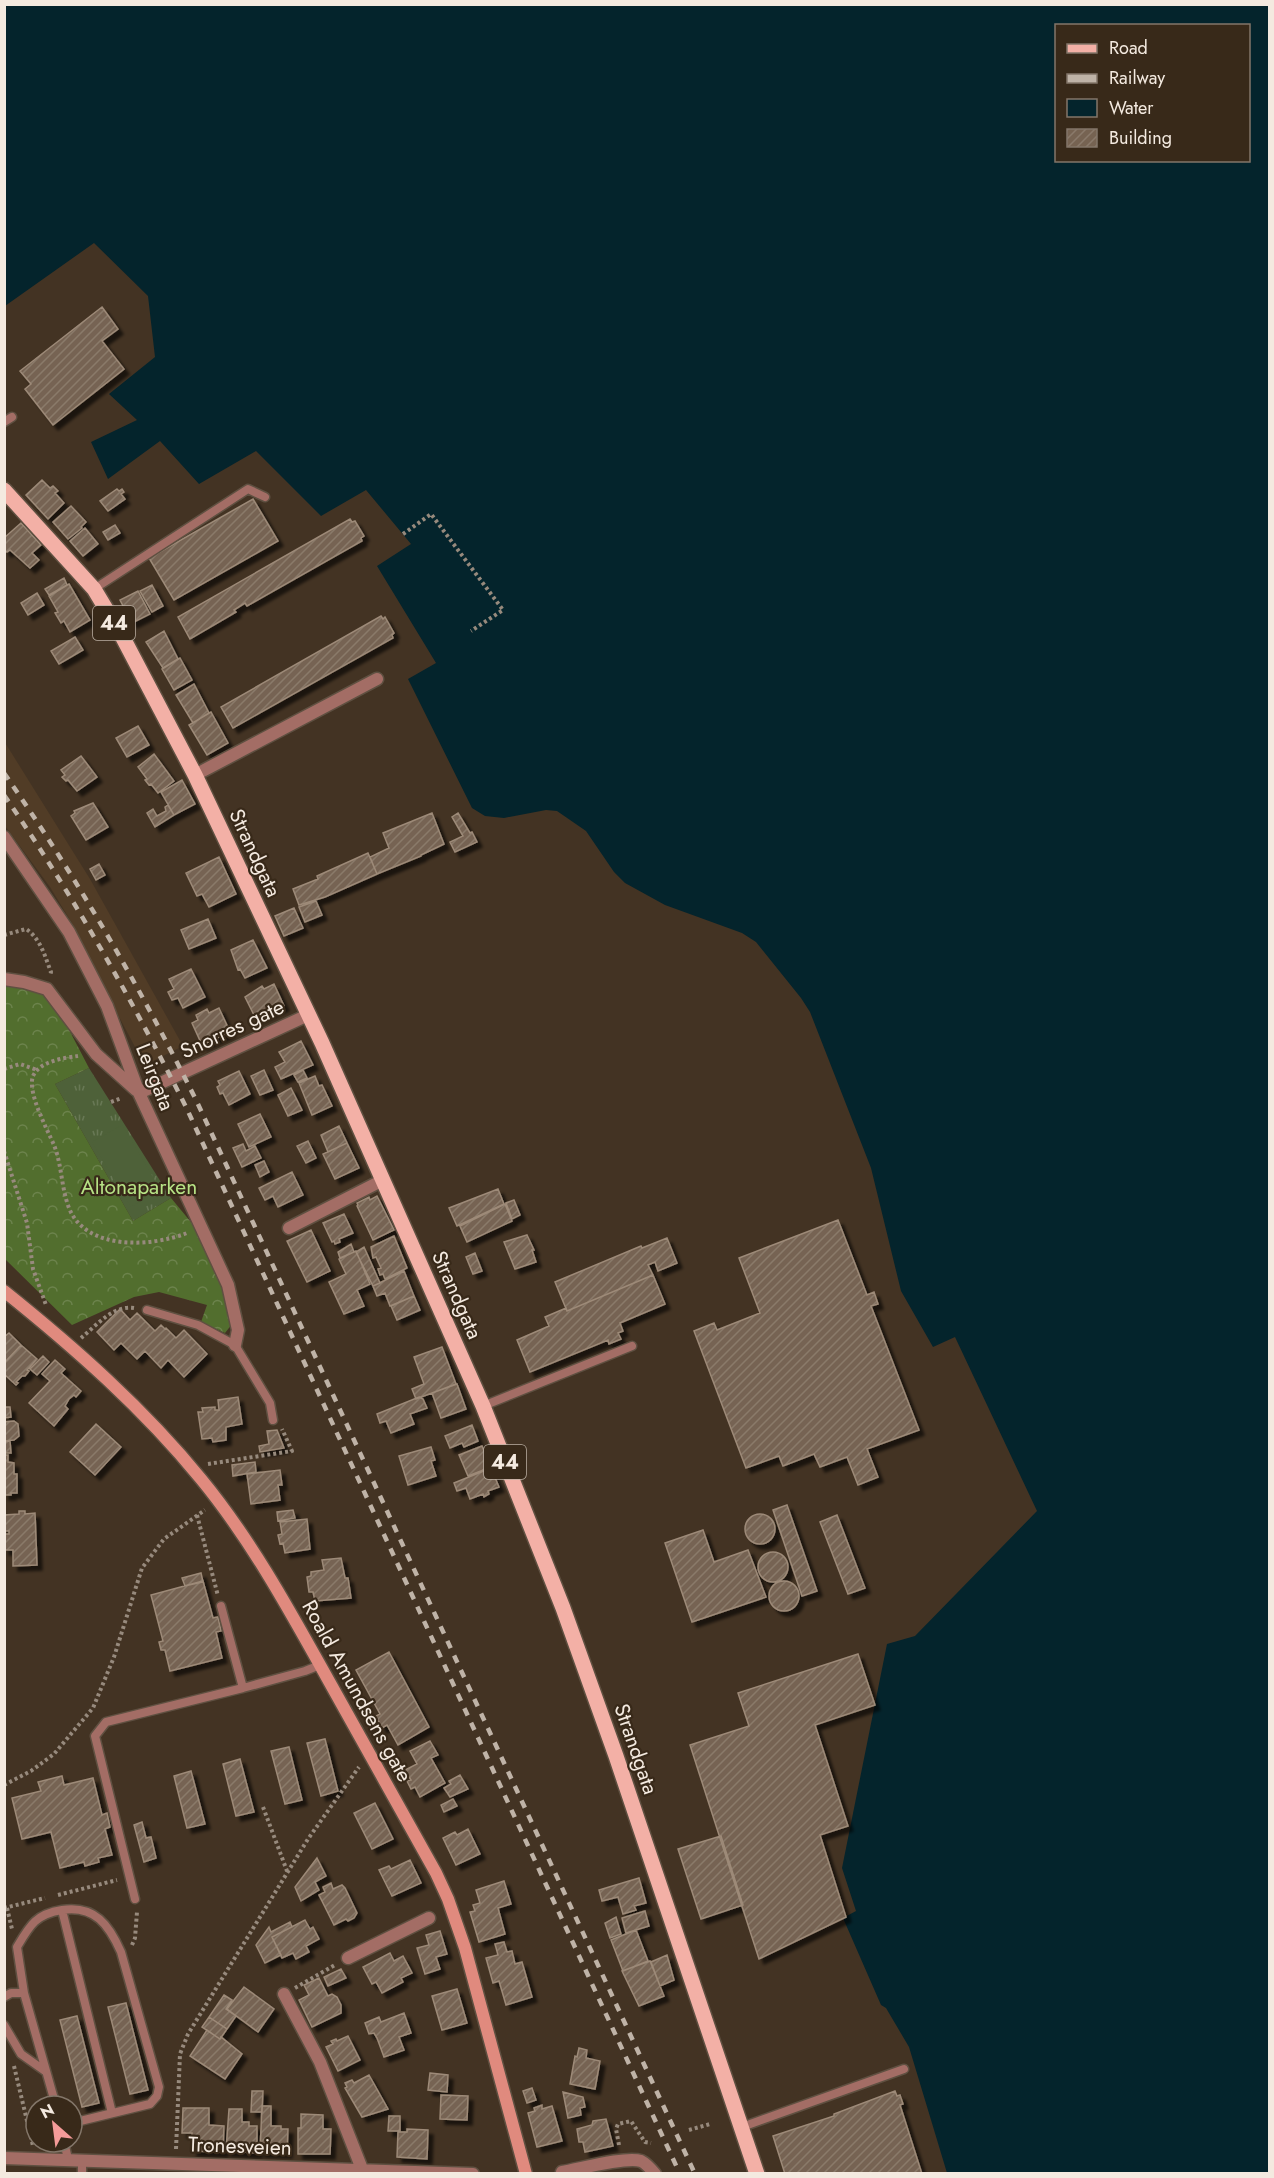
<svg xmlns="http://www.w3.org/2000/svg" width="1274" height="2178" viewBox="0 0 1274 2178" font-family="Jost,sans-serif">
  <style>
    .built { fill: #513c26 }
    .grass { fill: url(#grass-tufts) }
    .forest { fill: url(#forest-crowns) }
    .pitch { fill: #4e6139 }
    .water { fill: #04242c; fill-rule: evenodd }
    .building { fill: url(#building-hatch); stroke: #9d8a78; stroke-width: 1.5; filter: url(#shadow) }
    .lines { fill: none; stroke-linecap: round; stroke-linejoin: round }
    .lane-casing { stroke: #5f5041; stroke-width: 11 }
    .street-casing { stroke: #5f5041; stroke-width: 15 }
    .secondary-casing { stroke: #5f5041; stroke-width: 15 }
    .primary-casing { stroke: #5f5041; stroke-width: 18 }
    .path { stroke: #978a7d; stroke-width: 4; stroke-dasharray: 3 3; stroke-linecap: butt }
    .lane { stroke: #a36d65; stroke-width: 8 }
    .street { stroke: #a36d65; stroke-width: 12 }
    .secondary { stroke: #e08a7e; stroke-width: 12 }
    .primary { stroke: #f3b0a6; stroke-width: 15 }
    .rail { stroke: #bfb3a7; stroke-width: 4.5; stroke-dasharray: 8 8; stroke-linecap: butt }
    .labels { text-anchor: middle; stroke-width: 4.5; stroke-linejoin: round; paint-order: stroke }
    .shield { fill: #382919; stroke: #bcb0a4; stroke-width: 1.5 }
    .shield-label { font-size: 20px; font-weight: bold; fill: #f4eae0 }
    .street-label { font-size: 21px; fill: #f4eae0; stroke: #382919 }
    .park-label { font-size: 21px; fill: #b7e285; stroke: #382919 }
  </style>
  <defs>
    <pattern id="grass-tufts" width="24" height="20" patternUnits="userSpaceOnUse" patternTransform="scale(1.5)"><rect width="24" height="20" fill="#4e6139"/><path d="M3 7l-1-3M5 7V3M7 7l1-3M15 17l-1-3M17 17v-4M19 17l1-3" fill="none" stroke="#687855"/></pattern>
    <pattern id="forest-crowns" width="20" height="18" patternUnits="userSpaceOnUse" patternTransform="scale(1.5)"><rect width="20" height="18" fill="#526e2e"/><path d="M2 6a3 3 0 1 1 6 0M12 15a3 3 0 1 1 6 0" fill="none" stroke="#6c834c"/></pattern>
    <pattern id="building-hatch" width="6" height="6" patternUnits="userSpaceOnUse" patternTransform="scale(1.5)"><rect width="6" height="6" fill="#766352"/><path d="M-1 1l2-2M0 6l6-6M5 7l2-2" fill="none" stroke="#8a7a6b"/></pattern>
    <filter id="shadow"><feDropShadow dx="5" dy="5" stdDeviation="1.5" flood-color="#0009"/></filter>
  </defs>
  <rect width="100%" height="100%" fill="#433323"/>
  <path class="built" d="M4 741 90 879 183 1046 151 1062 142 1060 118 1015 73 925 50 887 5 826Z"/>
  <path class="grass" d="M89 1068 171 1198 133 1221 55 1084Z"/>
  <path class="forest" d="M4 986 23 987 53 999 89 1068 55 1084 133 1221 171 1198 200 1233 222 1288 232 1324 225 1333 201 1322 207 1305 159 1292 134 1297 72 1325 5 1259Z"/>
  <path class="pitch" d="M122 1125 160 1189 131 1207 92 1142Z"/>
  <path class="water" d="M5 5H1269V2173H947L909 2047 886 2008 881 2005 843 1918 856 1911 842 1868 887 1644 915 1636 1037 1511 955 1337 933 1347 901 1291 871 1168 810 1012 801 998 756 942 742 933 665 905 625 883 614 872 586 831 557 811 546 810 504 818 485 816 472 808 408 679 436 663 377 566 411 544 366 490 321 516 256 451 199 484 160 441 108 479 91 442 137 420 109 394 155 357 148 296 94 243 5 306ZM1056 26H1248V160H1056Z"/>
  <path class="building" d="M102 307 118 329 102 341 124 369 53 425 25 389 31 384 20 371Z
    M42 480 50 488 53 486 58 491 55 493 64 503 48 519 26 495Z
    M117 489 119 491 122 489 124 492 121 494 125 499 108 511 100 501Z
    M253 499 278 541 174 600 149 558Z
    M71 506 86 522 81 527 82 528 68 539 53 522Z
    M350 519 352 522 355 521 364 536 361 538 362 541 247 606 245 603 234 610 236 612 190 639 178 617Z
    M21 523 41 545 32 553 39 560 30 568 10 550 7 552 4 550V538Z
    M115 525 120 533 108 540 103 532Z
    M85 528 98 544 83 556 70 541Z
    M64 578 67 585 49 595 45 589Z
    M69 584 90 620 70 632 64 621 61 623 55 613 58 612 49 596Z
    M152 585 163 606 152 612 140 591Z
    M138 591 150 614 132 623 120 600Z
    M37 593 44 605 28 615 21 603Z
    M381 616 383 619 385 617 394 633 392 635 393 638 233 728 221 707Z
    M164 631 178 659 163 668 146 642Z
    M75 637 83 650 59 664 51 651Z
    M180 658 192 680 174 690 162 669Z
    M194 684 209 713 193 723 176 695Z
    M211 712 228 743 207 755 189 725Z
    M138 726 149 745 127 757 116 738Z
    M154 754 174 781 158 793 151 784 149 785 145 780 147 779 138 767Z
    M81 756 97 777 77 791 68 780 66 781 62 777 65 775 61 770Z
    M182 780 195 804 174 815 161 792Z
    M93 803 108 827 86 840 71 816 75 813 74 811Z
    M168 805 174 815 155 827 147 813 153 809 157 816 166 811 165 807Z
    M432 813 444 844 421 855V856L377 874 370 857 389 848 383 833Z
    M458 813 470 833 472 832 477 842 455 852 450 842 463 836 452 817Z
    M368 853 377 874 325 897 299 905 293 889 318 879 317 876Z
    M219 857 236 894 209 907 202 894 197 896 186 873Z
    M99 864 105 875 96 880 90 869Z
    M316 901 322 915 305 922 299 907Z
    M294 908 303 928 284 936 275 916Z
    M208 919 216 938 189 949 181 930Z
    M253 940 267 968 245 978 240 969 238 970 231 950Z
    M191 969 205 997 183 1008 178 998 172 1000 168 992 174 989 169 979Z
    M274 984 284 1006 256 1019 245 997 262 986 264 989Z
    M219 1008 230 1032 202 1045 192 1023 198 1020 196 1015 207 1009 209 1013Z
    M301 1041 313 1065 281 1079 275 1067 285 1062 279 1052Z
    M264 1070 273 1090 260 1095 251 1076Z
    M303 1070 307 1078 298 1082 294 1075Z
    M239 1071 250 1094 229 1105 223 1093 220 1094 217 1087 220 1085 218 1081Z
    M315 1076 319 1086 322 1085 332 1106 312 1115 299 1083Z
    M291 1088 302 1110 288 1116 278 1095Z
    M260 1114 271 1137 249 1147 238 1124Z
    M339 1126 347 1143 328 1152 321 1135Z
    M308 1141 316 1158 306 1163 297 1146Z
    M347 1143 359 1168 335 1179 323 1154Z
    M243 1144 246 1151 255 1146 261 1158 242 1167 233 1148Z
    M264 1161 269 1172 260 1177 255 1165Z
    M292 1172 303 1195 278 1207 273 1196 265 1200 259 1188Z
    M498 1189 504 1204 457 1226 449 1208Z
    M377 1196 394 1230 373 1240 357 1206 358 1205 357 1203 369 1197 370 1200Z
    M514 1200 520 1215 512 1219 506 1203Z
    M505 1204 512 1221 467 1242 460 1226Z
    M344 1214 353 1233 339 1239 340 1242 335 1244 334 1241 332 1242 323 1223Z
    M838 1220 867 1295 874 1292 878 1304 871 1306 919 1430 867 1449 878 1477 858 1485 847 1457 820 1467 814 1454 783 1466 779 1456 746 1468 694 1331 714 1323 717 1330 760 1313 739 1258Z
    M311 1230 330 1271 307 1282 287 1241Z
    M527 1235 534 1250H532L536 1262 515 1269 504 1242Z
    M394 1236 407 1268 385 1279 383 1274 380 1275 378 1269 381 1268 376 1257 373 1258 371 1247Z
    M667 1238 677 1263 658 1271 655 1262 648 1265 653 1275 567 1311 555 1282 641 1246 642 1248Z
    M351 1244 354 1252 340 1258 338 1252Z
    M364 1247 380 1283 373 1286 356 1252Z
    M356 1251 370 1284 357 1290 364 1306 344 1314 329 1282 346 1274 339 1259Z
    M475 1253 482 1271 473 1274 466 1257Z
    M404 1271 414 1296 390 1306 385 1293 377 1296 373 1286Z
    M653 1275 665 1304 620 1323 623 1331 618 1333 621 1339 609 1344 608 1340 530 1372 517 1340 549 1326 545 1317 566 1308 567 1311Z
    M414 1296 420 1310 397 1320 391 1306Z
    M120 1309 130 1320 137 1313 155 1331 161 1325 165 1329 166 1328 176 1338 184 1330 207 1354 184 1377 168 1360 161 1368 145 1351 137 1359 121 1343 114 1350 97 1332Z
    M9 1333 21 1345 4 1363V1337Z
    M21 1345 37 1359 27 1370 29 1371 25 1376H22L16 1382 18 1383 16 1385 4 1374V1363Z
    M442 1347 456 1384 416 1399 412 1389 424 1384 414 1357Z
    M43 1356 49 1362 37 1375 30 1369Z
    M55 1360 65 1369 61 1373 81 1391 76 1397 74 1395 69 1399 65 1406 68 1409 54 1426 29 1403 50 1381 42 1374Z
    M457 1384 466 1409 441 1418 432 1393Z
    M238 1397 242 1424 226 1427V1440L213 1442 212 1438 202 1439 198 1412H203L202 1408 215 1407V1410H219L218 1400Z
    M419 1397 423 1399 427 1408 410 1414 414 1424 391 1433 386 1421 380 1423 377 1414Z
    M4 1407H10L11 1417 4 1418Z
    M14 1421 18 1424 19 1436 14 1440 4 1441V1422Z
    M96 1424 121 1447 95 1475 70 1452Z
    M472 1425 478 1441 464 1447 462 1443 450 1448 445 1436Z
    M277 1430 284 1448 260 1452 259 1446 269 1444 267 1431Z
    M10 1441 11 1453H4V1442Z
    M482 1446 491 1467 468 1476 459 1455Z
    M431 1447 435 1460 431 1461 436 1476 408 1485 399 1456Z
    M4 1455H8V1462L14 1463V1474H17V1493H11V1495H4Z
    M255 1462 256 1472 233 1476 232 1465Z
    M491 1468 499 1487 488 1491 489 1494 484 1497 483 1494 470 1499 466 1488 457 1491 454 1483Z
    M280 1470 282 1485H278L280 1500 251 1504 247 1474Z
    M787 1505 817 1591 802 1596 773 1510Z
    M293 1510 295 1518 278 1521 277 1512Z
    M19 1511H25V1514L35 1513 37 1565 13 1566V1550H4V1534H9V1531H4V1515L19 1514Z
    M745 1529a15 15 0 1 1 30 0a15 15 0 1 1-30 0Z
    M837 1515 865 1588 848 1594 820 1522Z
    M307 1519 310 1549 285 1553 283 1543 280 1544 278 1535 282 1534 280 1522Z
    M703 1530 714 1562 748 1550 766 1597 692 1622 665 1543Z
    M758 1567a15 15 0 1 1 30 0a15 15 0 1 1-30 0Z
    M341 1558 345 1578H348L351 1598 315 1601 313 1592H309L307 1577 311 1576V1572L324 1570 322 1560Z
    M201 1573 203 1582 185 1586 182 1578Z
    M203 1581 213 1618 218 1617 221 1631 216 1632 222 1658 170 1671 165 1650H161L159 1642 163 1641 151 1595Z
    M769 1596a15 15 0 1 1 30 0a15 15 0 1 1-30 0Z
    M389 1652 429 1727 398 1745 387 1725 382 1728 376 1716 380 1714 356 1670Z
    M858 1654 875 1705 815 1725 848 1826 820 1835 846 1917 759 1959 690 1745 749 1726 738 1693Z
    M325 1739 338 1791 321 1796 307 1743Z
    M430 1741 438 1755 431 1758 445 1783 420 1797 415 1787 411 1789 407 1781 411 1780 405 1770 417 1764 410 1751Z
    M289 1747 302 1800 285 1804 271 1751Z
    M240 1759 254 1812 236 1816 223 1764Z
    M191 1771 205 1824 187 1828 174 1776Z
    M460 1775 468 1789 450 1797 444 1788 451 1784 449 1781Z
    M62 1776 64 1785 93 1778 102 1815 107 1813 110 1827 105 1829 112 1855 98 1858 99 1862 85 1866 84 1862 60 1868 51 1832 22 1839 12 1798 41 1791 38 1782Z
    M453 1799 457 1806 444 1812 441 1805Z
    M375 1803 393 1839 372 1849 354 1813Z
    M142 1822 146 1838 151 1837 156 1858 144 1862 134 1825Z
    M468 1829 480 1854 456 1865 443 1838 455 1832 457 1835Z
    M721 1836 743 1905 701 1919 678 1849Z
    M317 1858 326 1876 315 1882 319 1890 301 1901 295 1887Z
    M410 1860 421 1883 392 1896 379 1870 389 1866 391 1869Z
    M639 1878 646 1903 634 1906 636 1910 623 1914 618 1897 602 1901 599 1890Z
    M504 1881 511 1904 498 1908 505 1934 479 1942 470 1912 475 1911 473 1905 480 1903 476 1890Z
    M331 1883 333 1889 342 1885 345 1888 357 1913 354 1918 348 1921 346 1919 334 1925 319 1895 325 1892 323 1887Z
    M645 1911 649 1926 626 1933 622 1918Z
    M616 1917 621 1934 610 1938 605 1923Z
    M305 1920 310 1929 313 1927 319 1939 306 1946 309 1952 296 1959 293 1953 282 1958 272 1937Z
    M290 1922 292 1927 272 1937 281 1955 265 1963 256 1945 269 1927 271 1932Z
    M636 1930 648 1961 623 1971 611 1940Z
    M440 1931 447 1954 436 1957 440 1969 425 1974 417 1948 429 1945 426 1935Z
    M504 1942 507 1952 512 1951 515 1964 522 1962 532 1997 506 2005 499 1981 493 1983 486 1958 498 1955 495 1944Z
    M390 1953 394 1961 403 1956 412 1973 401 1978 403 1982 382 1993 376 1982 372 1984 363 1967Z
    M667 1955 674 1980 660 1986 651 1962Z
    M650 1961 664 1996 639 2006 622 1971Z
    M341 1969 346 1978 328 1986 324 1977Z
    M319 1978 328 1996 332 1994 337 1997 341 2005V2013L312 2027 299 2000 309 1995 304 1985Z
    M244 1987 274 2009 258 2032 227 2009Z
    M457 1989 467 2023 442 2030 432 1996Z
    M224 1995 232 2000 226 2009 236 2016 227 2029 209 2017Z
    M126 2003 148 2090 130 2094 108 2007Z
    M404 2013 411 2033 399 2037 404 2050 384 2057 377 2038 374 2033 369 2034 365 2023 379 2017 381 2022Z
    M77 2016 99 2103 82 2107 60 2020Z
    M209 2017 227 2029 220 2039 202 2027Z
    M207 2030 220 2039 221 2037 242 2054 225 2079 190 2056Z
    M348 2036 360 2060 338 2071 326 2047 333 2044 331 2041 336 2039 337 2041Z
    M579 2048 587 2050 586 2058 600 2061 595 2089 570 2084 575 2056 577 2057Z
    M430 2073 448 2075 447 2092 428 2090Z
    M369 2075 388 2109 362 2117 345 2088 347 2087 345 2083 352 2080 354 2083Z
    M532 2088 536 2100 527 2103 523 2091Z
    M252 2091H263L262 2112H251Z
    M895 2091 897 2096 900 2095 903 2104 900 2105 922 2174H785L773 2136 834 2116V2114Z
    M563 2092 583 2097 585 2107 580 2108 581 2115 568 2118Z
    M441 2095 468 2096 467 2120 440 2119Z
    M542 2105V2109L552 2106 562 2141 537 2147 528 2113 535 2111 534 2108Z
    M262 2106H271V2126H281V2129H288L287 2153 260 2152Z
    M183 2108H209V2125L224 2126 223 2152 192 2151V2133H182Z
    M229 2109H242V2122H249V2126H257V2153L226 2151Z
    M301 2114 323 2115V2129H331L330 2154H298V2128H301Z
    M389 2116H400V2131H388Z
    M606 2119 613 2146 585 2152 583 2142H579L577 2129 592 2125 593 2121Z
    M407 2129 428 2130 427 2159 397 2157 398 2132H407Z"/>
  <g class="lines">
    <defs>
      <path id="lane" d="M4 422 12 417
        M94 589 248 489 265 497
        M147 1310 198 1325 235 1345 270 1403 273 1420
        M483 1406 632 1346
        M221 1606 243 1688
        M135 1899 95 1736 106 1722 243 1688 305 1671 320 1665
        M62 1910 112 2113
        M4 1997 11 1993H24
        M4 2025 21 2054 45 2071
        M56 2106 24 1993 17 1947C30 1925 36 1914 62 1910 95 1905 109 1925 121 1952L159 2087 157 2096 150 2104 72 2123
        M742 2127 904 2069
        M64 2142 68 2159
        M82 2160V2174"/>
      <path id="street" d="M195 775 377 679
        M4 837 69 932 107 1006 139 1093 228 1285 238 1330 235 1345
        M4 979 24 982 47 989 96 1054 136 1090
        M139 1093 308 1015
        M289 1228 383 1180
        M348 1958 429 1918
        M284 1994 320 2062 362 2169
        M4 2158 473 2174
        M562 2172C580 2169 626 2156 641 2161 647 2164 651 2169 655 2174"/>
      <path id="secondary" d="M4 1291C75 1348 144 1409 201 1479 252 1541 291 1613 330 1683 365 1746 401 1810 436 1873L448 1899 465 1948 526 2174"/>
      <path id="primary" d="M4 490 94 589 121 634 195 775 322 1043 483 1406 563 1608 616 1756 757 2174"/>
    </defs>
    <use href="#lane" class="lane-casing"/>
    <use href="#street" class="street-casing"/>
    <use href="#secondary" class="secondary-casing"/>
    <use href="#primary" class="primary-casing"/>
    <path class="path" d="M403 534 431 514 503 610 471 631
      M4 935 26 929C41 939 45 957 51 972L50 976
      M78 1056C64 1058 40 1061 33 1076 27 1092 47 1129 54 1145 62 1165 61 1187 69 1208 86 1251 152 1247 187 1233
      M4 1069 20 1064 37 1070
      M111 1102 122 1098
      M4 1151 27 1223 33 1269 46 1305
      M81 1338C97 1325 113 1305 134 1308
      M208 1464 292 1451 282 1429
      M197 1515 218 1596
      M4 1785 31 1771 54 1754 93 1708 114 1657 142 1568 164 1539 205 1510
      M263 1807 287 1871
      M58 1895 117 1880
      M4 1908 45 1898
      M7 1908 12 1929
      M132 1945 135 1938 137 1912
      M295 1988 335 1965
      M14 2066 33 2146
      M689 2130 710 2124
      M619 2145 616 2129 618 2124 631 2121 645 2142 651 2143
      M176 2149 180 2054 188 2034 308 1839 359 1767"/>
    <use href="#lane" class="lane"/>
    <use href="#street" class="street"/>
    <use href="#secondary" class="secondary"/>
    <use href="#primary" class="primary"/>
    <path class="rail" d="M4 773C77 878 140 987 197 1102L695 2174
      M4 795C73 895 132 1000 186 1107L680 2174"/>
  </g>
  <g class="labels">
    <g class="shield">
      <rect x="93" y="606" width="42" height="34" rx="4.5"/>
      <rect x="484" y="1445" width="42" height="34" rx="4.5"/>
    </g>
    <g class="shield-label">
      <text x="114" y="630">44</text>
      <text x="505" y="1469">44</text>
    </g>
    <g class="street-label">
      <text transform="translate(255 853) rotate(65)" y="7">Strandgata</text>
      <text transform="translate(232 1029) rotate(-25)" y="7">Snorres gate</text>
      <text transform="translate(155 1077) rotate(68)" y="7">Leirgata</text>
      <text transform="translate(457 1295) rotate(66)" y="7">Strandgata</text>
      <text transform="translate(357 1691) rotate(61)" y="7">Roald Amundsens gate</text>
      <text transform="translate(636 1749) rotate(71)" y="7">Strandgata</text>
      <text transform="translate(240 2146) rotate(2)" y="7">Tronesveien</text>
    </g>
    <g class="park-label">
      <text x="139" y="1194">Altonaparken</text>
    </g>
  </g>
  <rect width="1274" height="2178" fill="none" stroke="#f4eae0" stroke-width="12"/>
  <rect x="1055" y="24" width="195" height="138" fill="#382919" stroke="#837669" stroke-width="1.5"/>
  <rect x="1067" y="44" width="30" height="9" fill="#f3b0a6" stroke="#837669" stroke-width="1.5"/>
  <text x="1109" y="54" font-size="18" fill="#f4eae0">Road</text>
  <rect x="1067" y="74" width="30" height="9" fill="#bfb3a7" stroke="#837669" stroke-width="1.5"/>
  <text x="1109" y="84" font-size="18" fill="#f4eae0">Railway</text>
  <rect x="1067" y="99" width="30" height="18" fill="#04242c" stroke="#837669" stroke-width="1.5"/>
  <text x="1109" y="114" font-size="18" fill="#f4eae0">Water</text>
  <rect x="1067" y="129" width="30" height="18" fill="url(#building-hatch)" stroke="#837669" stroke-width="1.5"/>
  <text x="1109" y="144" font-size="18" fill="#f4eae0">Building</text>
  <g transform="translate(54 2124) rotate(332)"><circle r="28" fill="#382919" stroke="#837669" stroke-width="1.5"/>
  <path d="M0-4.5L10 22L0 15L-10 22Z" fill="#f59b99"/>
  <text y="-9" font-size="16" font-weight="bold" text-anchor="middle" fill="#f4eae0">N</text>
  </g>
</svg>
